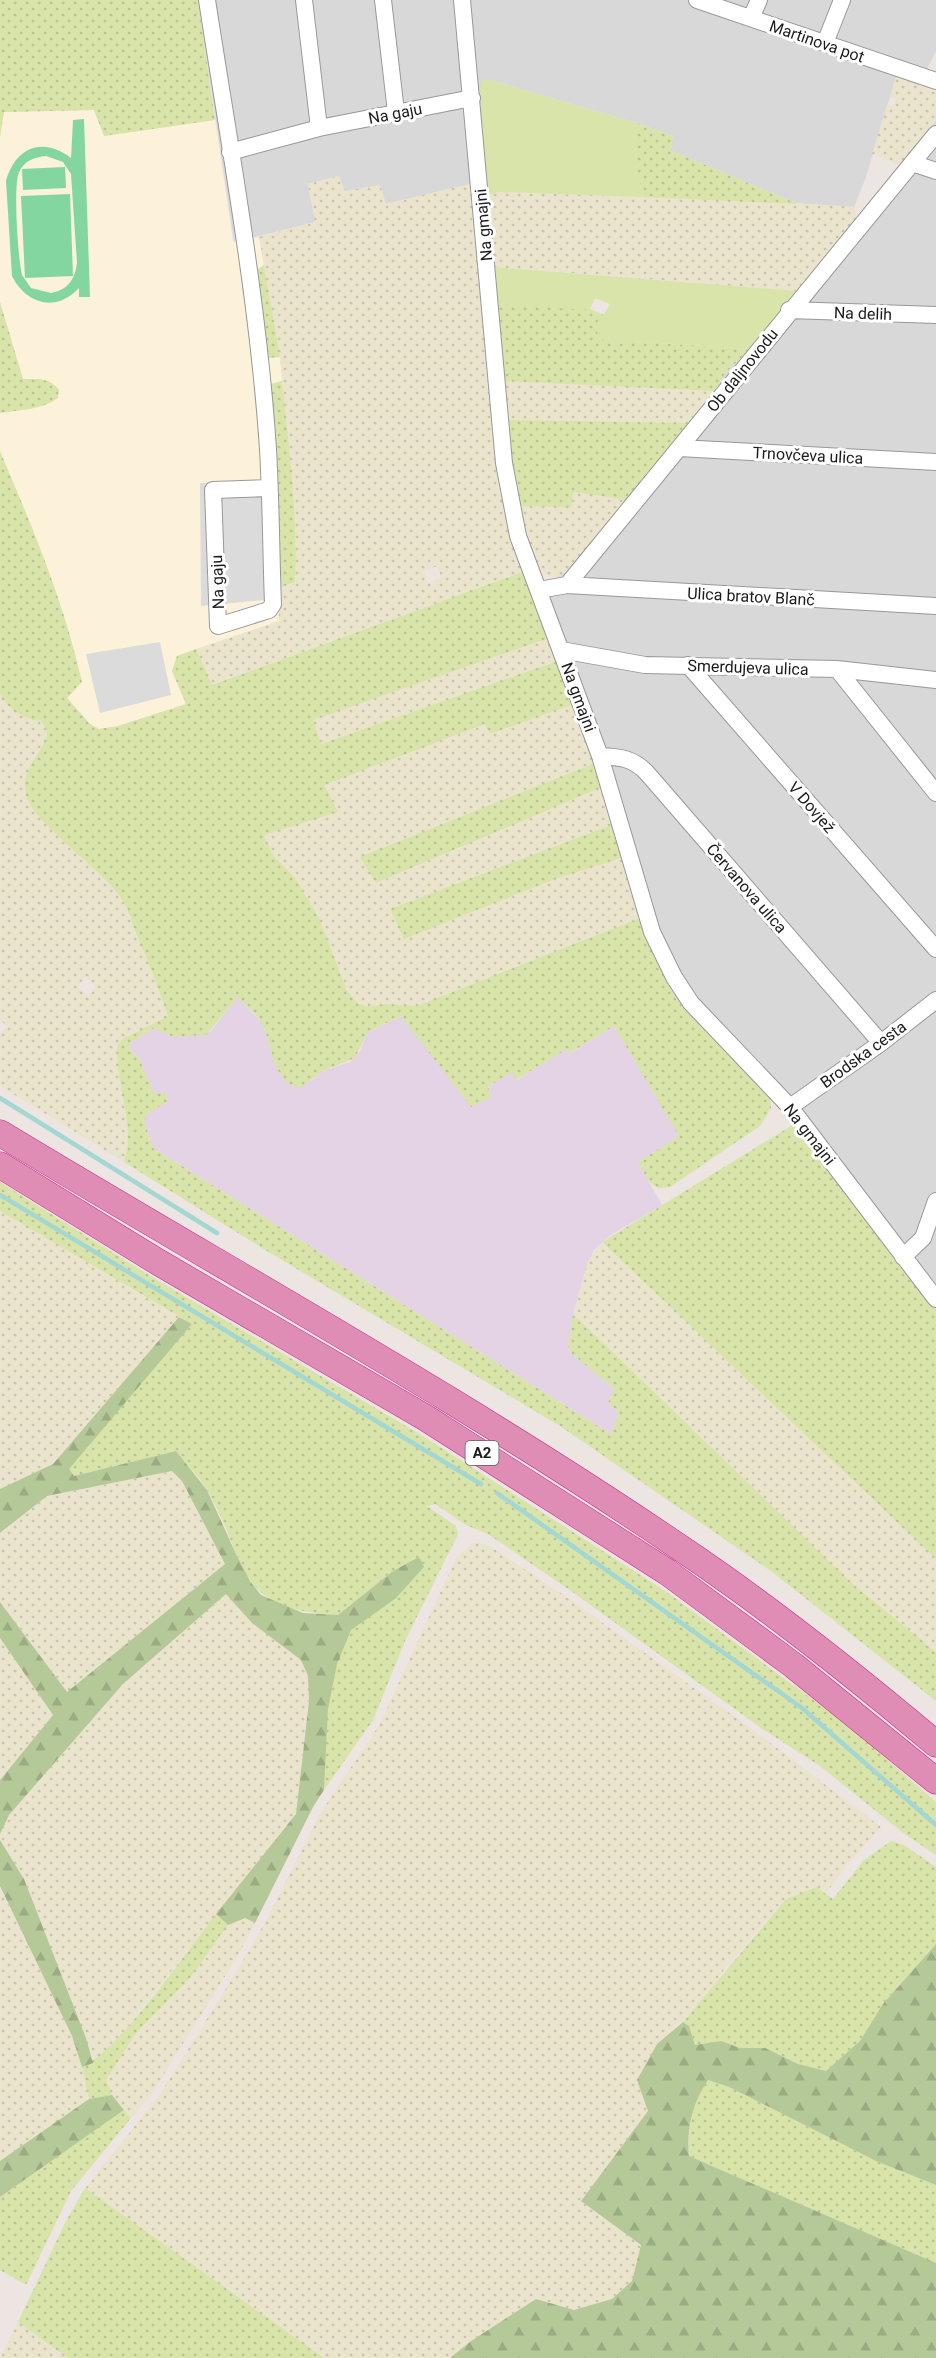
<svg xmlns="http://www.w3.org/2000/svg" width="936" height="2358" viewBox="0 0 936 2358" font-family="Roboto,sans-serif">
  <style>
    .residential { fill: #d9d8d8 }
    .industrial { fill: #e3d3e5 }
    .education { fill: #fcf2da }
    .farmland { fill: url(#farmland-dots); fill-rule: evenodd }
    .grass { fill: url(#grass-dots) }
    .forest { fill: url(#forest-firs) }
    .garden { fill: #d8e4a9 }
    .pitch { fill: #83d79e; fill-rule: evenodd }
    .parking { fill: #dbdbdb }
    .lines { fill: none; stroke-linecap: round; stroke-linejoin: round }
    .stream { stroke: #a4d7d4; stroke-width: 4.5 }
    .minor-casing { stroke: #989898; stroke-width: 18 }
    .highway-casing { stroke: #ca2f92; stroke-width: 27 }
    .minor { stroke: #fff; stroke-width: 16 }
    .highway { stroke: #df8db5; stroke-width: 26 }
    .labels { text-anchor: middle; stroke-width: 6; stroke-linejoin: round; paint-order: stroke }
    .shield { fill: #fff; stroke: #5f5f5f; stroke-width: 1.5 }
    .shield-label { font-size: 15px; font-weight: bold; fill: #1b1b1b }
    .street-label { font-size: 16px; fill: #1b1b1b; stroke: #fff }
  </style>
  <defs>
    <pattern id="farmland-dots" width="8" height="8" patternUnits="userSpaceOnUse" patternTransform="scale(1.5)"><rect width="8" height="8" fill="#eae4cd"/><path d="M2 2h.1M6 6h.1" fill="none" stroke="#c8c3af" stroke-width="1.8" stroke-linecap="round"/></pattern>
    <pattern id="grass-dots" width="8" height="8" patternUnits="userSpaceOnUse" patternTransform="scale(1.5)"><rect width="8" height="8" fill="#d8e4a9"/><path d="M2 2h.1M6 6h.1" fill="none" stroke="#b9c391" stroke-width="1.8" stroke-linecap="round"/></pattern>
    <pattern id="forest-firs" width="22" height="20" patternUnits="userSpaceOnUse" patternTransform="scale(1.5)"><rect width="22" height="20" fill="#b5c998"/><path d="M5 1l3.5 6h-7zM16 11l3.5 6h-7z" fill="#9bac82"/></pattern>
  </defs>
  <rect width="100%" height="100%" fill="#ece5e1"/>
  <path class="residential" d="M198 0H936V51L919 85 896 77 866 177 854 207 798 204 670 150 673 136 634 122 487 79 486 181 385 204 344 192 338 176 308 184 316 222 234 242Z
    M936 120V1309L797 1128 765 1090 676 999 647 936 530 586 558 577 669 450 715 391 725 373 750 349Z"/>
  <path class="industrial" d="M238 997 262 1023 278 1070 287 1082 311 1081 323 1071 350 1062 359 1053 368 1032 402 1016 488 1088 512 1071 517 1080 567 1048 571 1053 614 1026 680 1136 638 1162 662 1205 609 1236 593 1251 573 1314 568 1347 570 1352 614 1389 619 1412 611 1434 153 1148 146 1127V1115L168 1100 166 1093 157 1094 152 1090 140 1060 130 1049 129 1044 154 1028 174 1037 210 1032Z"/>
  <path class="education" d="M94 110 104 136 215 120 233 242 259 237 264 265 257 270 268 358 280 357 282 381 271 385 277 505 279 621 177 656 172 671 186 704 118 726 99 729 90 724 67 698 0 482V392L23 380 0 302V137L3 112Z"/>
  <path class="farmland" d="M896 77 936 92V120L900 165 872 154 887 105 894 106 896 99 890 96Z
    M339 176 345 191 380 185 386 204 473 183 498 473 525 571 211 685 196 649 279 621 278 588 295 582 293 497 280 357 259 237 315 222 308 184ZM438 566 441 578 428 583 424 570Z
    M499 192 770 201 854 207 857 218 797 291 493 267 488 195Z
    M502 381 715 391 688 423 505 420Z
    M573 492 628 500 569 570 558 577 549 576 538 568 524 529 520 506 571 507Z
    M549 638 558 661 321 745 313 720Z
    M0 693 13 709 31 720 41 721 47 731 45 742 33 758 99 873 123 901 157 982 168 1017 121 1040 117 1048 128 1133V1149L124 1162 0 1086V1034L7 1027 0 1019ZM86 977 96 987 88 996 77 986Z
    M574 704 595 763 361 857 377 883 602 787 614 824 390 910 405 939 558 878 624 857 640 918 417 1006 385 1004 368 1007 358 1003 347 991 319 918 295 878 272 854 264 834 338 812 323 785 486 724 490 734Z
    M0 1211 179 1317 52 1464 0 1489Z
    M602 1242 936 1559V1652L855 1586 573 1314 588 1261Z
    M172 1471 182 1481 225 1564 67 1692 0 1602V1534L47 1496Z
    M480 1543 491 1547 565 1596 756 1732 881 1827 847 1865 827 1892 817 1887 786 1899 726 1967 703 2001 657 2044 637 2080 648 2111 581 2201 641 2245 632 2281 612 2299 574 2310 535 2299 471 2341 450 2358H324L85 2188 159 2096 238 1969 268 1917 321 1812 380 1724 456 1558 471 1544Z
    M226 1593 252 1623 301 1660 308 1676 309 1701 296 1814 123 2032 93 2063 24 1879 0 1840V1834L9 1815 123 1684Z
    M0 1638 53 1715 0 1779Z
    M0 1887 72 2036 80 2057 89 2099 0 2161Z
    M245 1918 255 1923 236 1959 149 2098 131 2118 112 2095 105 2080 136 2033 190 1978 228 1925Z
    M18 2322 68 2358H0Z"/>
  <path class="grass" d="M0 0H198L215 120 104 136 94 110 4 112 0 137Z
    M634 122 673 136 670 150 798 204 643 197 636 165Z
    M264 265 280 357 267 358 257 270Z
    M0 302 23 379C37 379 50 377 59 390L58 398C41 410 20 410 0 413Z
    M495 303 590 309 604 315 597 339 750 349 725 373 715 391 502 381Z
    M282 381C289 448 298 515 295 582L278 588 277 505 271 384Z
    M505 420 688 423 628 500 573 492 571 507 520 506Z
    M0 451C32 526 64 602 82 682L67 698 90 724 99 729 118 726 186 704 172 671 177 656 196 649 212 685 525 571 549 638 313 720 321 744 558 661 574 704 490 734 485 724 324 785 338 812 264 835 272 854 295 878 319 918 347 991 358 1003 368 1007 385 1004 417 1006 640 918 676 999 770 1097 771 1108 760 1126 670 1187C650 1192 647 1177 638 1162L679 1136 614 1026 570 1053 567 1049 516 1080 512 1072 488 1087 491 1097 471 1107 401 1016 368 1032 355 1058 323 1071 300 1088C273 1083 272 1046 263 1026 258 1015 246 1006 238 997L206 1035 174 1037 154 1028 129 1044 130 1049 140 1060 152 1090 157 1093H166L168 1101 146 1115V1127L153 1148 611 1434 619 1412 608 1403 614 1389 570 1352 568 1347 573 1314 855 1586 936 1652V1701L771 1571 560 1426 262 1248 124 1162C136 1125 116 1086 117 1048L121 1040 168 1016C159 988 148 962 137 935 132 924 129 911 123 901 104 870 35 824 27 798 17 766 48 750 47 731L41 721C24 720 8 709 0 693Z
    M595 763 602 787 376 883 360 857Z
    M614 824 624 857 558 878 404 939 390 909Z
    M791 1126 797 1128 936 1309V1559L602 1242Z
    M0 1182 152 1277 418 1433 664 1590 846 1724 936 1802V1855L902 1832 820 1766 761 1728 571 1591 488 1534 466 1525 435 1504 427 1506 456 1526 458 1534 405 1641 373 1720 324 1790C326 1741 324 1675 350 1631 356 1621 384 1607 395 1599L393 1571 338 1615C234 1610 249 1565 208 1491 200 1477 186 1464 176 1451L74 1476 68 1469 192 1324 0 1211Z
    M891 1841 904 1845 936 1867V1944L883 2004 860 2041 826 2071 798 2064 765 2049 740 2048 721 2041 695 2045 689 2026 683 2022 786 1899 817 1887 833 1899 863 1861Z
    M216 1914 228 1925 190 1978 136 2033 106 2080 112 2095 89 2099 82 2067C117 2053 189 1948 216 1914Z
    M707 2080 729 2087 876 2161 936 2185V2263L689 2156C687 2128 693 2104 707 2080Z
    M124 2110 131 2118 71 2191 26 2285 0 2270V2197Z
    M85 2188 324 2358H68L18 2322 66 2221Z"/>
  <path class="forest" d="M179 1317 192 1324 69 1469 74 1476 176 1451 207 1490 236 1554 250 1581 261 1595 303 1613 338 1615 393 1571 419 1557 424 1567 395 1599 351 1630 337 1664 328 1709 324 1790 313 1807 255 1923 245 1918 228 1925 216 1914 296 1814 309 1701 308 1676 301 1660 252 1623 226 1594 123 1684 9 1815 0 1834V1780L53 1715 0 1638V1602L67 1692 225 1564 182 1481 172 1471 47 1496 0 1533V1489L53 1464Z
    M0 1840 24 1879 86 2038 93 2063 82 2067 72 2036 0 1886Z
    M936 1944V2185L876 2161 729 2087 708 2080C693 2102 686 2129 689 2156L936 2263V2358H450L471 2341 536 2299 574 2310 612 2299 632 2281 641 2245 581 2201 648 2111 637 2080 657 2044 683 2022 689 2026 695 2045 721 2041 740 2048H765L798 2064 826 2071 860 2041 883 2004Z
    M112 2095 124 2110 0 2197V2161L89 2099Z"/>
  <path class="garden" d="M487 79 634 122 636 165 643 197 499 192 488 195 480 87 482 81Z
    M493 267 797 291 750 349 597 339 598 318 604 314 610 304 595 298 590 309 583 310 495 303Z"/>
  <path class="pitch" d="M84 119 90 297H79V288C56 313 26 304 12 276L6 181C16 146 43 137 71 158L73 120ZM46 156 63 162 71 174 77 263C75 279 68 290 51 293L31 288 22 275C18 258 13 186 19 172 24 161 35 157 46 156Z
    M65 167 66 188 23 190 22 169Z
    M70 194 73 276 25 278 21 196Z"/>
  <path class="parking" d="M263 480 264 600 201 606 200 483Z
    M160 642 171 695 100 713 86 654Z"/>
  <g class="lines">
    <path class="stream" d="M0 1098 217 1233
      M0 1195 481 1484
      M497 1493 802 1708 936 1825"/>
    <defs>
      <path id="minor" d="M207 0C230 149 258 299 268 449 271 501 271 552 273 604L269 610 218 626 213 490 269 488
        M304 0 319 128
        M383 0 396 112
        M462 0 504 463 518 536 600 756 652 932 674 977 691 1003 790 1107 936 1299
        M697 0 936 81
        M751 18 759 0
        M825 43 842 0
        M230 152 319 128 472 98
        M912 163 936 171
        M789 310 936 315
        M679 448 936 462
        M567 585 936 134
        M539 590 567 585 936 606
        M561 650 645 665 837 669 936 680
        M688 665 936 949
        M837 669 936 793
        M600 756C620 757 633 758 647 773L881 1043
        M790 1107 881 1043 936 1000
        M903 1257 923 1238 936 1201"/>
      <path id="highway" d="M0 1133C228 1271 462 1399 682 1549 770 1608 854 1675 936 1744
        M0 1165 158 1262 426 1418 667 1572 793 1665 936 1781"/>
    </defs>
    <use href="#minor" class="minor-casing"/>
    <use href="#highway" class="highway-casing"/>
    <use href="#minor" class="minor"/>
    <use href="#highway" class="highway"/>
  </g>
  <g class="labels">
    <rect class="shield" x="465.5" y="1441" width="33" height="24" rx="4.5"/>
    <g class="shield-label">
      <text x="482" y="1458">A2</text>
    </g>
    <g class="street-label">
      <text transform="translate(817 41) rotate(19)" y="6">Martinova pot</text>
      <text transform="translate(395 113) rotate(-11)" y="6">Na gaju</text>
      <text transform="translate(483 225) rotate(-95)" y="6">Na gmajni</text>
      <text transform="translate(863 313) rotate(2)" y="6">Na delih</text>
      <text transform="translate(742 370) rotate(-51)" y="6">Ob daljnovodu</text>
      <text transform="translate(808 455) rotate(3)" y="6">Trnovčeva ulica</text>
      <text transform="translate(217 582) rotate(-92)" y="6">Na gaju</text>
      <text transform="translate(751 596) rotate(3)" y="6">Ulica bratov Blanč</text>
      <text transform="translate(748 667) rotate(2)" y="6">Smerdujeva ulica</text>
      <text transform="translate(579 697) rotate(70)" y="6">Na gmajni</text>
      <text transform="translate(812 807) rotate(49)" y="6">V Dovjež</text>
      <text transform="translate(747 888) rotate(49)" y="6">Červanova ulica</text>
      <text transform="translate(863 1054) rotate(-36)" y="6">Brodska cesta</text>
      <text transform="translate(810 1134) rotate(52)" y="6">Na gmajni</text>
    </g>
  </g>
</svg>
